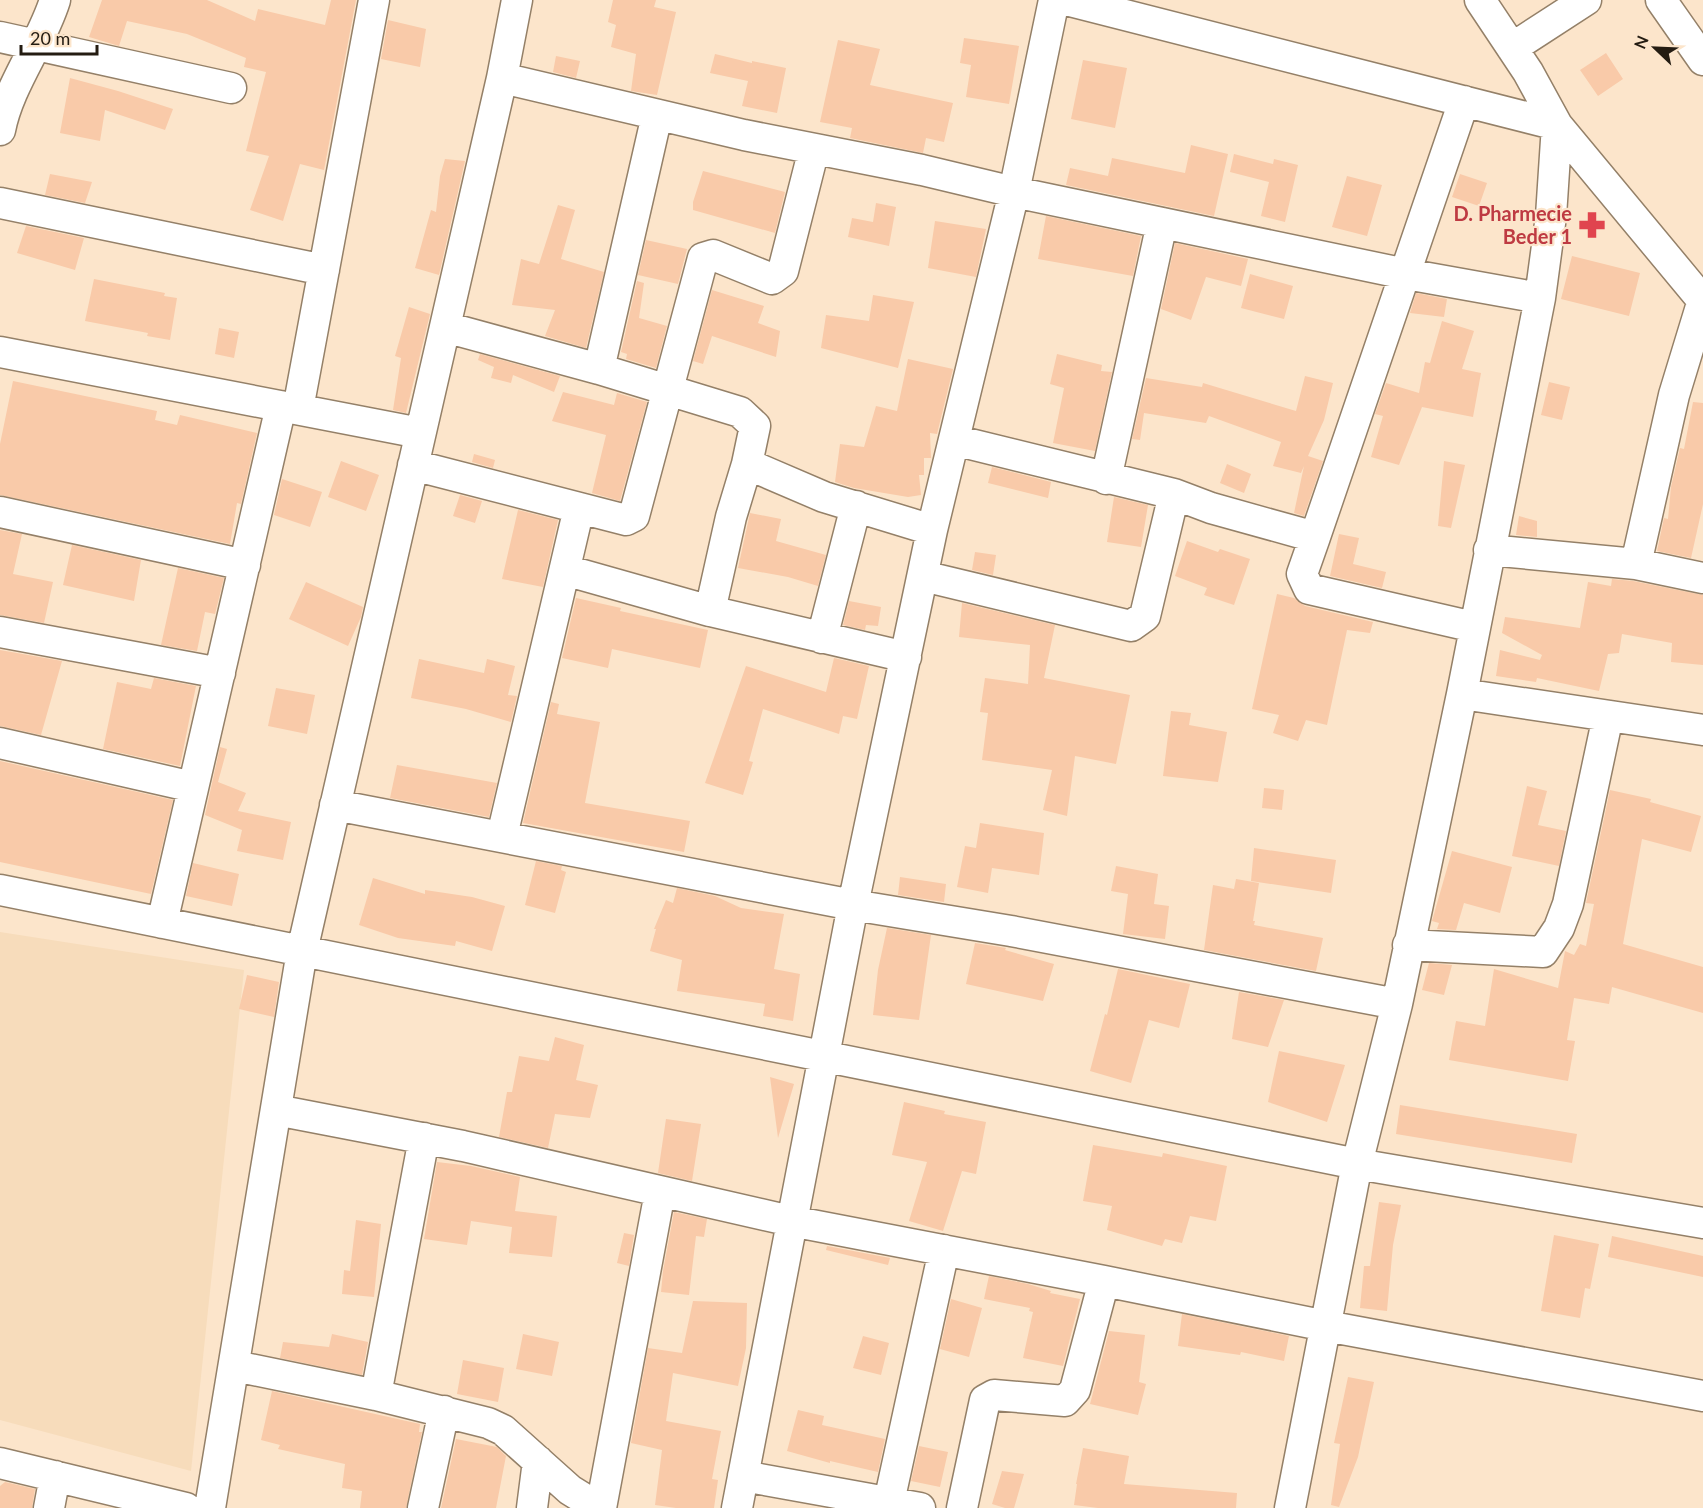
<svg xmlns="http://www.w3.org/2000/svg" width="1703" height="1508" viewBox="0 0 1703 1508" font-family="Lato,sans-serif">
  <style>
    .built { fill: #f7dcbb }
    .building { fill: #f9caa9 }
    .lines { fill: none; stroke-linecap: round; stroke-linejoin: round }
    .minor-casing { stroke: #948068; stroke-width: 33 }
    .minor { stroke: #fff; stroke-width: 30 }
    .labels { text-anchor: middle; stroke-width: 4.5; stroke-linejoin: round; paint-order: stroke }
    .health-label { font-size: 20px; font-weight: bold; fill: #be3a42; stroke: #fce5cb; text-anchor: end }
  </style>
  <rect width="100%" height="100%" fill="#fce5cb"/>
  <path class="built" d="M0 932 244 970 191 1471 0 1420Z"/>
  <path class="building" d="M102 0H207L255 21 258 9 325 25 331 0H356L324 170 300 164 283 221 250 210 269 156 246 151 266 72 244 67 246 58 187 34 127 21 119 46 89 37Z
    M613 0H656L654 7 676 12 657 95 631 91 636 54 611 47 616 25 608 22Z
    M388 20 426 29 420 67 381 59Z
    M964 38 1019 46 1009 104 966 97 971 65 960 63Z
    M838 40 880 49 870 85 953 103 944 142 926 138 923 153 850 138 852 128 820 122Z
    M1606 53 1623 79 1598 96 1580 70Z
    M715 54 752 63V61L786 68 777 113 742 106 748 81 710 73Z
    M556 56 580 61 576 78 553 72Z
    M1083 60 1127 68 1115 128 1071 119Z
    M70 78 118 91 173 109 165 130 105 110 100 141 60 133Z
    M1191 145 1228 154 1214 216 1066 185 1070 168 1108 176 1112 158 1185 173Z
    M1234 154 1273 164 1274 159 1298 165 1285 222 1261 216 1269 182 1230 172Z
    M445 159 465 161 439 275 415 268 431 210 436 212 440 176Z
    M703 171 785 192 775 233 693 210V202Z
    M50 174 92 182 85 203 45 195Z
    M1460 174 1487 183 1479 206 1452 197Z
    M1347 176 1382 185 1367 236 1332 227Z
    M876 203 896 207 889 246 848 237 852 218 873 222Z
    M558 205 575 210 561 259 604 272 586 348 545 336 555 310 512 305 521 259 539 264Z
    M1046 216 1141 236 1133 276 1038 259Z
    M935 221 986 229 976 277 928 268Z
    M26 226 84 238 75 270 17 253Z
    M646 240 687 249 678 284 638 275Z
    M1175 243 1248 259 1241 286 1206 277 1191 320 1161 309Z
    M1572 256 1640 273 1629 316 1561 299Z
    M1250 274 1293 286 1284 319 1241 308Z
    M94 279 165 293 164 296 177 298 170 340 147 336 148 333 85 321Z
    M637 281 644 283 639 318 667 326 656 368 626 359 627 354 621 352Z
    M712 290 764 306 758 323 780 331 776 357 712 336 703 364 693 361Z
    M1416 293 1447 299 1444 317 1410 313Z
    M873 295 914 302 898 368 821 348 826 315 869 321Z
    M409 307 430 314 406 413 393 410 401 358 395 356Z
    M1442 321 1474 331 1462 369 1481 373 1473 417 1422 407 1399 465 1371 457 1383 416 1375 414 1386 383 1419 393 1425 362 1430 363Z
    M219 328 239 332 234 358 215 354Z
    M480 354 560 376 554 392 513 375 511 383 491 378 494 367 478 360Z
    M1057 354 1102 365 1101 371 1112 372 1095 451 1053 443 1064 388 1050 384Z
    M908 359 953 369 937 434 930 433 931 458H924V475H919L921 495 908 497 854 488 835 482 840 444 864 447 876 406 897 411Z
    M1305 376 1333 383 1324 420 1308 456 1323 461 1304 516 1294 513 1304 466 1301 473 1273 466 1281 442 1209 416 1206 423 1144 413 1140 440 1132 439 1146 378 1202 387 1203 383 1296 411Z
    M13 381 157 411 155 420 177 425 180 415 257 433 241 504 237 503 230 544 0 495V444Z
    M1549 382 1570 387 1562 420 1541 415Z
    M563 392 614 405 617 393 647 402 620 501 592 493 606 435 552 421Z
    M1693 402 1703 403V504L1691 558 1657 551 1664 518 1668 519 1671 487 1680 448 1684 449Z
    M474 454 495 460 493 468 472 462Z
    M341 461 379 475 366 511 328 497Z
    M1444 461 1465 465 1451 528 1438 526Z
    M1227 464 1251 474 1244 493 1220 483Z
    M992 467 1051 482 1048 498 988 483Z
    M282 479 322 492 310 527 274 515Z
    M460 495 482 501 475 523 453 516Z
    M1114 497 1148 505 1141 547 1107 542Z
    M518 510 558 520 543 587 502 579Z
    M750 513 781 519 776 541 826 555 818 586 788 577 738 568Z
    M1519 516 1537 521V537L1516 535Z
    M0 530 22 534 13 574 53 582 44 623 0 615Z
    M1339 534 1359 538 1353 564 1386 572 1382 588 1330 576Z
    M1187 541 1218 552 1220 549 1250 559 1234 605 1204 595 1207 588 1175 576Z
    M72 545 141 560 134 601 63 585Z
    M975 552 996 555 993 575 972 570Z
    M178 568 224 578 215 614 205 612 197 651 161 645Z
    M1612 579 1633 581 1703 595V665L1671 662 1672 643 1622 634 1619 653 1608 654 1599 691 1537 678 1536 682 1496 676 1500 650 1540 660 1539 662 1542 655 1502 633 1505 617 1580 628 1588 582 1611 586Z
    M306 582 363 607 361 617 348 646 289 619Z
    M1277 594 1294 598 1305 606 1373 622 1370 633 1347 630 1327 725 1306 720 1298 741 1273 733 1279 715 1252 709Z
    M576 598 621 608 620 611 708 630 700 668 612 649 608 668 562 658Z
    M849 601 881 607 878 626 866 625 865 630 843 625Z
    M962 603 1055 625 1044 678 1130 695 1116 764 1075 756 1067 816 1043 810 1052 770 982 760 988 713 980 712 985 678 1028 684 1030 645 959 637Z
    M0 650 62 661 41 735 0 726Z
    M834 658 869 666 857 719 843 716 839 734 763 709 749 761 753 762 743 795 705 783 746 666 826 692Z
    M419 659 484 673 487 659 515 666 508 695 517 696 511 722 466 709 411 698Z
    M154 678 196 686 180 766 103 749 117 682 151 689Z
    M276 688 315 695 307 734 268 726Z
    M551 702 559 704 557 714 600 722 585 803 690 821 684 852 523 823Z
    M1171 711 1191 713 1189 725 1227 732 1218 782 1163 776Z
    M220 747 227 749 218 782 246 793 238 811 291 822 283 860 237 851 242 830 205 815Z
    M0 761 173 800 151 894 0 862Z
    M397 765 497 783 489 817 390 798Z
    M1527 786 1547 791 1538 825 1566 831 1559 866 1512 856Z
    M1264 788 1284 790 1282 810 1262 808Z
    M1610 790 1651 799 1650 802 1701 816 1691 852 1642 839 1623 944 1703 967V1013L1612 987 1609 1004 1574 998 1567 1040 1575 1041 1568 1081 1449 1060 1456 1021 1485 1026 1494 969 1558 988 1565 951 1574 955 1580 944 1586 946 1594 904 1586 903Z
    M980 823 1044 833 1039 875 992 868 988 893 957 887 965 846 976 848Z
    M1254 848 1336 860 1331 893 1251 881Z
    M1452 851 1512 867 1500 913 1464 903 1456 930 1437 929 1439 923 1432 921Z
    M536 861 562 866 561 870 566 872 555 913 525 905Z
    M193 863 239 874 232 906 186 896Z
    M1116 866 1158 874 1154 904 1169 906 1165 939 1123 934 1128 894 1111 891Z
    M900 877 946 884 944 902 898 895Z
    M373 878 425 894V890L472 897 505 906 492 951 456 941 455 946 398 938 359 925Z
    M1236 879 1259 883 1253 921H1255L1254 925 1323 938 1316 971 1204 950 1213 885 1234 889Z
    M677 888 715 896 741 908 784 914 774 969 800 974 793 1021 763 1016 765 1004 677 991 682 960 650 951 656 929H654L666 900 673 903Z
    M887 928 931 935 919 1020 873 1015 878 970Z
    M975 943 1006 948 1005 950 1054 964 1043 1001 966 984Z
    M1429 963 1452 965 1444 995 1422 990Z
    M1118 969 1190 984 1179 1028 1149 1020 1131 1083 1090 1071 1105 1014 1107 1015Z
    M247 975 279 982 274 1017 239 1009Z
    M1239 992 1284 1000 1268 1047 1232 1039Z
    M555 1037 584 1045 576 1080 598 1085 590 1118 555 1114 548 1148 499 1137 507 1092H512L519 1056 549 1061Z
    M1279 1051 1345 1065 1327 1122 1268 1102Z
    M770 1077 794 1084 778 1138Z
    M904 1102 945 1111 944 1114 986 1122 976 1174 962 1171 943 1231 909 1221 927 1162 892 1155Z
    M1400 1105 1577 1134 1572 1163 1396 1134Z
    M666 1119 701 1124 692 1181 658 1173Z
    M1093 1145 1162 1157 1163 1153 1227 1166 1216 1221 1190 1216 1182 1243 1165 1239 1162 1246 1107 1230 1112 1206 1083 1201Z
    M437 1162 471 1166 520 1177 515 1211 557 1216 552 1257 509 1253 512 1227 471 1221 467 1245 424 1239Z
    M1379 1202 1401 1205 1393 1245 1387 1311 1360 1308 1364 1266H1370Z
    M674 1212 707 1219 704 1237 696 1236 689 1295 661 1292 663 1271Z
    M356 1220 381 1224 374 1297 342 1294 344 1270 350 1271Z
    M624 1233 634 1235 629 1266 617 1263Z
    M1554 1235 1599 1244 1590 1289 1585 1288 1580 1318 1541 1311Z
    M1612 1236 1703 1256V1277L1608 1257Z
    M827 1246 890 1258 888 1265 826 1250Z
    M989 1276 1028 1284 1051 1291 1050 1293 1080 1299 1063 1366 1023 1358 1033 1312 1029 1311 1030 1308 984 1299Z
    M951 1299 982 1308 969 1357 940 1349Z
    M693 1301 747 1303 746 1348 738 1386 673 1373 666 1421 721 1431 712 1479 718 1480 714 1508H676L655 1505 662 1450 631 1443 648 1348 682 1353Z
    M1182 1314 1289 1336 1284 1361 1241 1352 1240 1355 1178 1346Z
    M1109 1331 1145 1335 1139 1382 1146 1384 1138 1415 1090 1404Z
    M332 1334 368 1342 362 1375 280 1358 283 1342 329 1347Z
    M523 1334 559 1342 552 1376 516 1369Z
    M863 1336 889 1343 881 1375 853 1368Z
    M463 1360 504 1368 498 1402 457 1394Z
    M1348 1377 1374 1382 1358 1457 1339 1507 1331 1505 1340 1444 1334 1443Z
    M272 1391 420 1424 419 1432H422L406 1508H360L362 1491 342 1488 345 1464 278 1449 280 1445 261 1440Z
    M798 1410 824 1416 822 1425 885 1439 878 1472 830 1461V1463L787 1451Z
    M456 1439 497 1447 506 1456 496 1508H441Z
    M919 1446 948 1452 940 1487 911 1481Z
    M1083 1448 1129 1456 1124 1484 1237 1493 1236 1508H1098L1074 1505 1077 1484H1076Z
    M1002 1471 1024 1474 1014 1508H1005L992 1504Z
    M5 1482 35 1489 32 1508H0V1486Z"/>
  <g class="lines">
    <defs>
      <path id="minor" d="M1066 0 1557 125 1703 301
        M1661 0 1703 60
        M0 37 231 88
        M1512 48 1586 0
        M502 78 744 135 922 170 1014 192 1406 274 1540 298
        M0 130C9 84 41 45 55 0
        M0 203 324 270
        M445 327 599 369 740 412 755 426 747 464
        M0 352 420 433
        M599 369 657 115
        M298 409 374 0
        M954 440 1174 494
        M413 465 626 520 634 516 703 258 713 255 772 279 783 271 814 149
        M1106 479 1162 223
        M0 512 245 565
        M1315 537 1464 101
        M1489 550 1636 564 1703 578
        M1636 564 1674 395 1703 300
        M565 570 710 611 906 657
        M923 576 1131 626 1145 616 1174 494 1211 508 1315 537 1302 574 1309 589 1474 627
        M710 611 731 517 747 464 824 497 932 530
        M0 632 220 673
        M822 638 856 506
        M1462 694 1703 730
        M0 743 193 787
        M335 805 853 905 1011 931 1397 1004
        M502 836 579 508
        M0 890 1357 1164 1703 1223
        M162 923 281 406
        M1408 945 1543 952 1559 928 1568 904 1608 716
        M276 1110 463 1146 791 1221 1104 1281 1326 1326 1703 1396
        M235 1366 376 1395 488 1423 503 1430 570 1490 599 1508
        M376 1395 424 1138
        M0 1463 186 1508
        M743 1476 920 1508
        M889 1502 944 1250
        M49 1508 55 1476
        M210 1508 302 951 502 78 517 0
        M423 1508 444 1411
        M532 1508 538 1461
        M601 1508 660 1192
        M737 1508 853 905 932 530 1014 192 1054 0
        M962 1508 985 1400 994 1395 1065 1401 1075 1390 1104 1281
        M1290 1508 1357 1164 1397 1004 1462 694 1540 298 1551 216 1557 125 1528 72 1480 0"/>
    </defs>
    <use href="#minor" class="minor-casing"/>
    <use href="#minor" class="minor"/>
  </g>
  <defs>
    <symbol id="pharmacy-bare" viewBox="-9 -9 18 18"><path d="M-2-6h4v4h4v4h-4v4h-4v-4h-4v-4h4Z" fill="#e0444e" stroke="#fce5cb" stroke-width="2.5" paint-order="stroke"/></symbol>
  </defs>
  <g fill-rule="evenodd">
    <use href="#pharmacy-bare" x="1573" y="206" width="38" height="38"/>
  </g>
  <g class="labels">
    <g class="health-label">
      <text x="1572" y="221">D. Pharmecie<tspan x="1572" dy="23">Beder 1</tspan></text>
    </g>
  </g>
  <g transform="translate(1655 48) rotate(293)" stroke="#fce5cb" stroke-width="4.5" paint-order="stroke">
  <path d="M0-4.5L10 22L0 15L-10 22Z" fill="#241c12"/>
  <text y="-9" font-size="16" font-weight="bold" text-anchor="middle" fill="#241c12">N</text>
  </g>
  <path d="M21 45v9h76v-9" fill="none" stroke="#241c12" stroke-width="3"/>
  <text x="30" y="45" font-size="18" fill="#241c12" stroke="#fce5cb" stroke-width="4.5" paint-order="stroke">20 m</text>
</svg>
